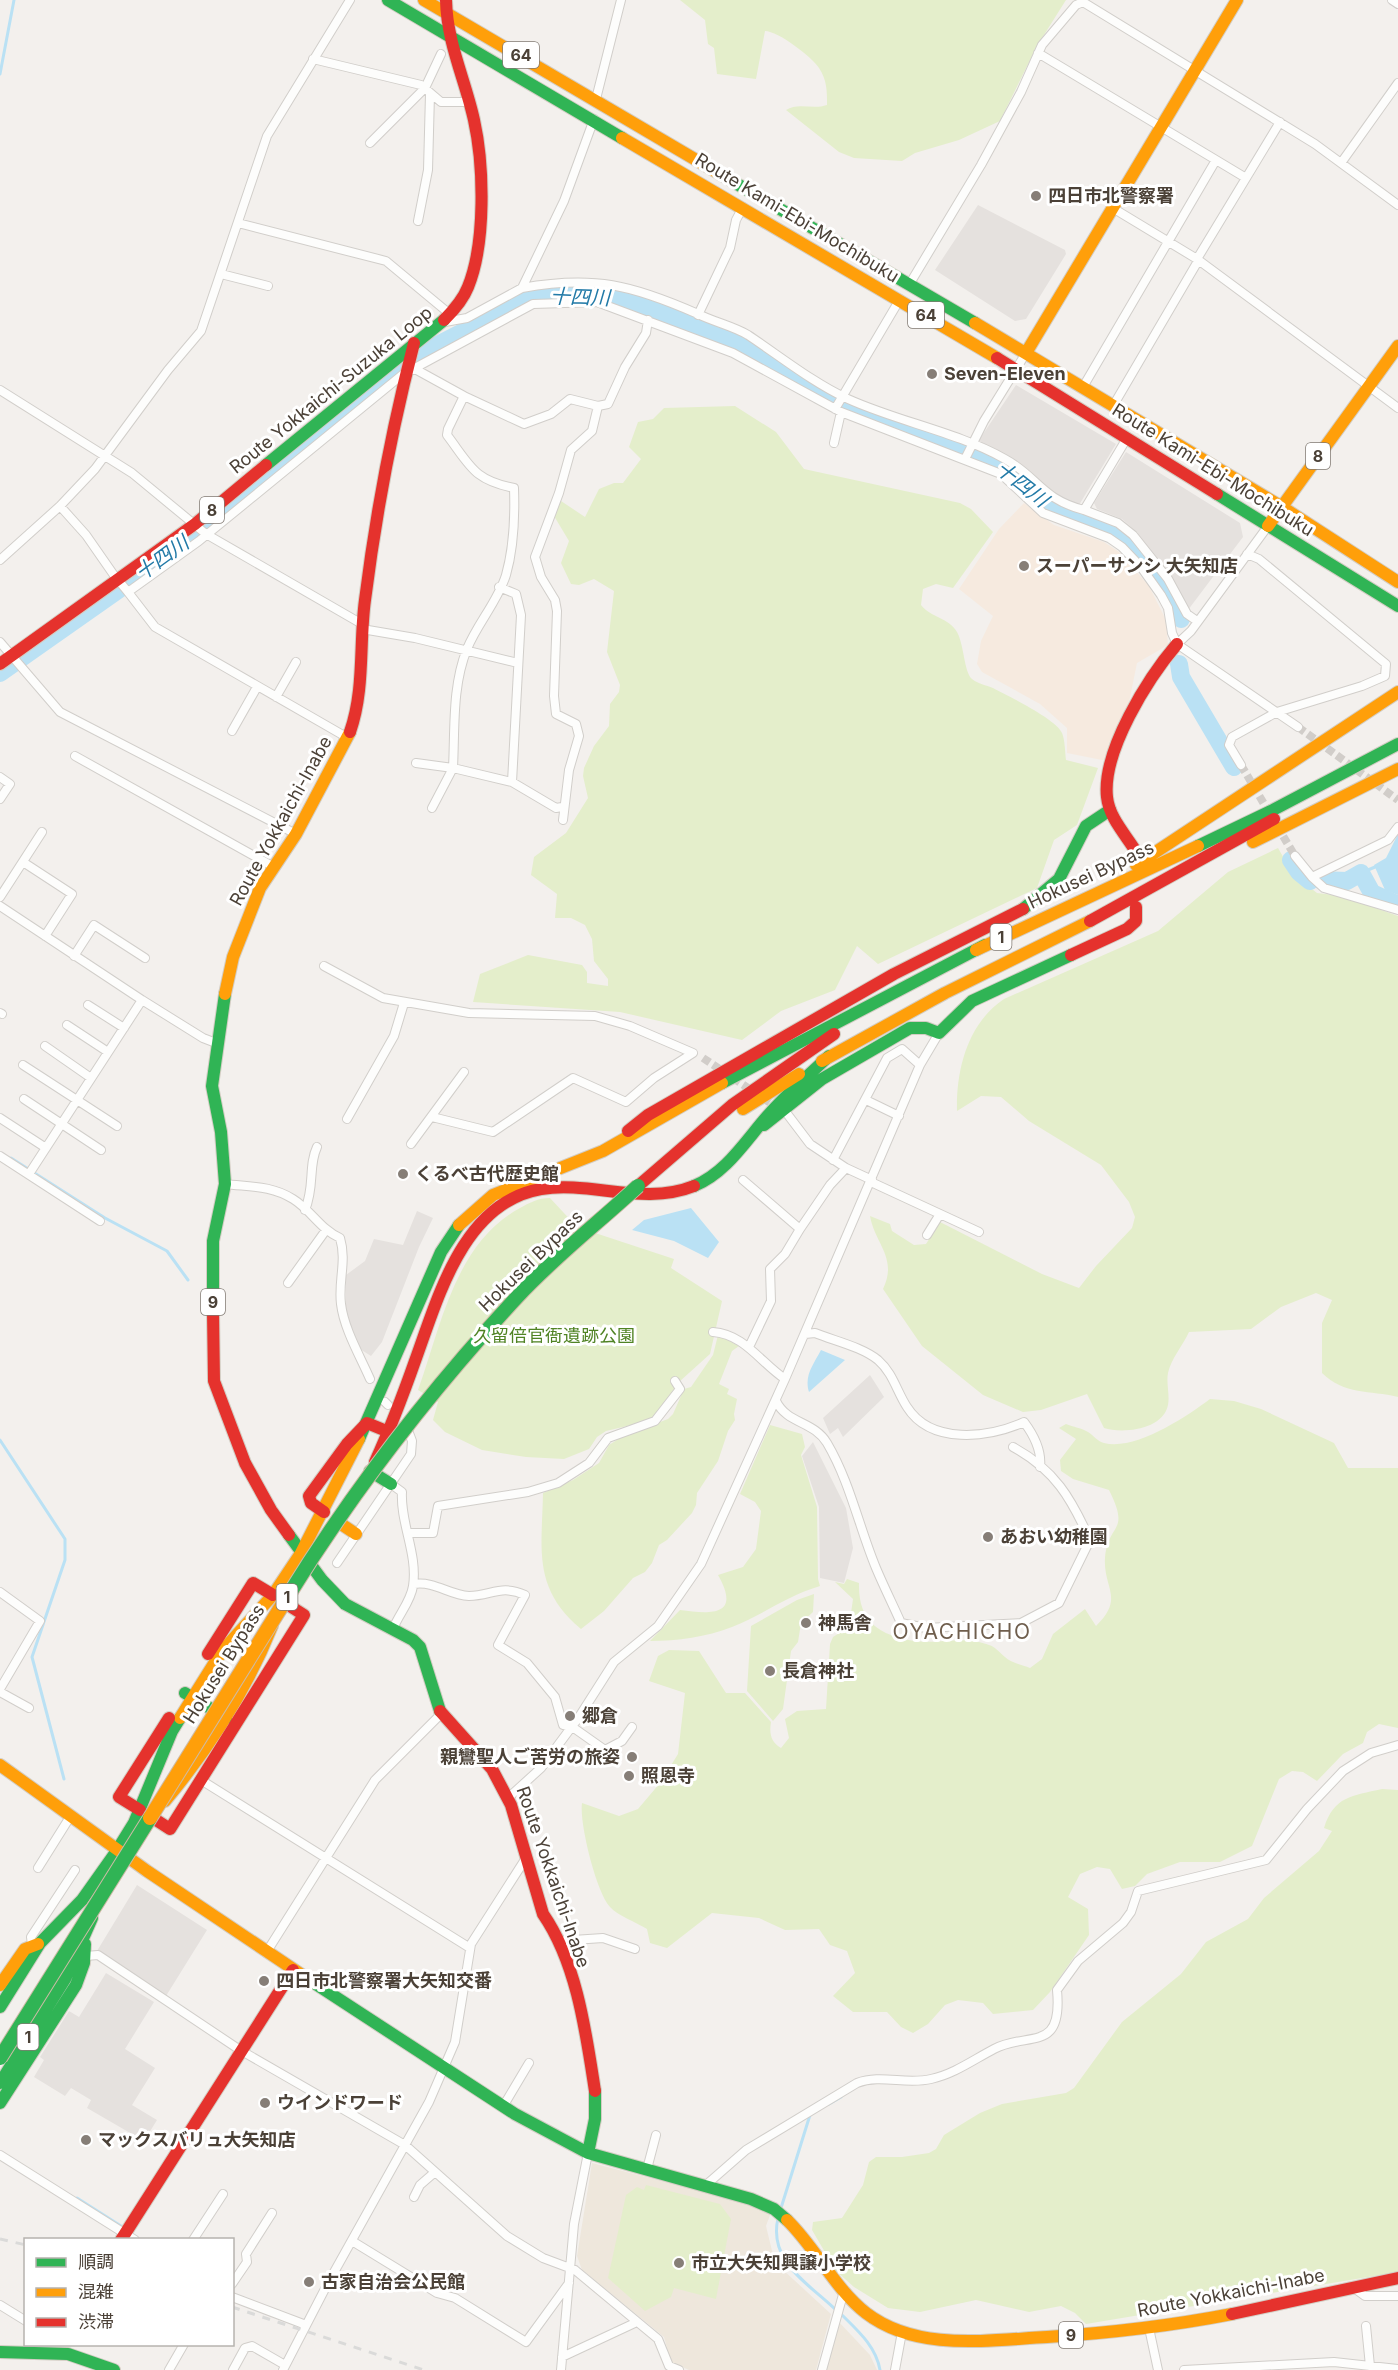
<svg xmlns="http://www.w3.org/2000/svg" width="1398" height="2370" viewBox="0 0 1398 2370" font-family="Inter,'Noto Sans JP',sans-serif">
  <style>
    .commercial { fill: #f6eadf }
    .education { fill: #eee7dc }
    .green { fill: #e4eecb }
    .parking { fill: #e5e1de }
    .water { fill: #bae1f4 }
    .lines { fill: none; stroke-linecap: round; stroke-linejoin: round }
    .stream { stroke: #bae1f4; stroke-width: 3 }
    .river { stroke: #bae1f4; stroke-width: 18 }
    .street-tunnel { stroke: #d1cdc9; stroke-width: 8; stroke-dasharray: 8 4; stroke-linecap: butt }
    .street-casing { stroke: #d1ceca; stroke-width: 10 }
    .fast-casing { stroke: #d3cdc3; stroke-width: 14 }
    .slow-casing { stroke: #d3cdc3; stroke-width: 14 }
    .jam-casing { stroke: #d3cdc3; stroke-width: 14 }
    .street { stroke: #fdfdfc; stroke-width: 8 }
    .fast { stroke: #30b455; stroke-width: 12 }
    .slow { stroke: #ff9f0a; stroke-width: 12 }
    .jam { stroke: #e5322d; stroke-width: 12 }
    .rail { stroke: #dadad9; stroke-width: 3; stroke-dasharray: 8 8; stroke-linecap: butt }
    .fast-bridge-casing { stroke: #cdbba6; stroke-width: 16; stroke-linecap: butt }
    .slow-bridge-casing { stroke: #cdbba6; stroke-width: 16; stroke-linecap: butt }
    .fast-bridge { stroke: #30b455; stroke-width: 14 }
    .slow-bridge { stroke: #ff9f0a; stroke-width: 14 }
    .poi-dot { fill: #867e77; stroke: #fff; stroke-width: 2 }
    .labels { text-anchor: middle; stroke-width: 6; stroke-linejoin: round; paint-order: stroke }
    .shield { fill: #fff; stroke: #817a73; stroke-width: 1.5 }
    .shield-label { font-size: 16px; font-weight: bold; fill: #4b4137 }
    .poi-label { font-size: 18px; font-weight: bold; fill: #4b4137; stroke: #fff; text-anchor: start }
    .street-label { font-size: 18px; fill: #4b4137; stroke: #fff }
    .park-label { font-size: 18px; fill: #508324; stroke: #fff }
    .water-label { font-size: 20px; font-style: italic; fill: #227aa7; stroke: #fff }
    .quarter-label { font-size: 21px; letter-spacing: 1.5px; fill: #6f5e4d; stroke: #fff }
  </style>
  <rect width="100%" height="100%" fill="#f3f0ed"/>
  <path class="commercial" d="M1024 503 1054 525 1104 542 1119 552 1149 586 1166 620 1168 645 1137 663 1126 717 1107 761 1067 753V728L1040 704 982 672 977 664 981 641 993 616 959 589 999 529Z"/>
  <path class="education" d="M592 2163 754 2205 770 2215 766 2226 774 2259 781 2268 831 2314 816 2370H689L671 2362 664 2337 582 2270 577 2256Z
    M838 2321 870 2355 877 2370H824Z"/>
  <path class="green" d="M680 0H1066L1037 46 1000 121 959 140 915 153 902 161 854 158 839 152 786 110C798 102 813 110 827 105 827 91 827 80 819 68 812 57 778 31 765 31L756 79 717 74 714 48 708 44 705 20Z
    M735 406 776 432 804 469 960 503 971 509 993 532 953 588 936 584 923 589 921 605C931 618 948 617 957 632 964 644 964 672 972 679 978 684 986 685 993 688 1008 696 1056 719 1062 733 1065 740 1065 752 1066 760L1098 768 1077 825 1054 840 1037 888 878 964 857 946 835 990 781 1011 742 1040 620 1012 473 1002 480 974 528 955 582 965 587 972V983L608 986V979L594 961 592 939 585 925 571 918H555L557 894 531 875 534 857 566 833 588 798 583 776 584 768 594 746 609 726 610 704 619 692 620 685 607 652 614 591 594 579 579 585 571 584 561 563 569 541 554 516 558 499 585 517 599 489 614 483H623L641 459 629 447 638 422 653 419 664 408Z
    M1278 848 1293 874 1317 893 1342 896 1398 916V1397C1370 1390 1344 1395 1322 1373V1323L1332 1300 1316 1293 1281 1307 1251 1329 1189 1332C1183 1345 1171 1359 1168 1373 1166 1383 1170 1395 1168 1405 1163 1430 1122 1434 1104 1428L1087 1394 1041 1410 1023 1412 983 1395 922 1346 883 1289C898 1258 875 1244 870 1216L890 1224 892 1231 914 1245 926 1244 940 1222 1042 1274 1079 1288 1096 1266 1132 1228 1135 1217 1129 1202 1101 1165 1029 1121 1001 1097 981 1096 957 1111C956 1069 968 1023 1004 999L1158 931 1228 872Z
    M550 1198 577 1227 674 1259 671 1268 722 1301 710 1354 679 1382 654 1417 648 1421 606 1431 597 1437 589 1449 564 1459 526 1457 482 1450 445 1432 433 1420 438 1402 418 1390C441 1326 455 1243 520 1208 529 1203 538 1198 550 1198Z
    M718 1335 739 1346 732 1351 719 1384 729 1389 727 1394 737 1399 734 1414 735 1420 728 1431 718 1461 697 1493 696 1505 692 1513 667 1540 659 1545 652 1563 645 1572 633 1578 604 1611 581 1629C532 1588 542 1549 543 1493L573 1480 599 1463 609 1445 623 1436 668 1419 673 1414 684 1389 691 1387 713 1355Z
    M1210 1399 1234 1401 1261 1409 1334 1443 1348 1468H1398V1728L1379 1724 1367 1732 1363 1743 1343 1754 1317 1781 1303 1772 1292 1771 1279 1779 1252 1846 1220 1862H1180L1147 1874 1135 1886 1122 1889 1110 1869 1097 1867 1080 1874 1068 1897 1088 1909 1089 1935 1050 1992 1033 2010 993 2014 983 2003 958 2000 945 2005 928 2024 913 2033 901 2027 887 2012H853L833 1996 855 1973 847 1951 830 1945 819 1929 785 1930 759 1918 712 1913 667 1948 650 1943 647 1929C636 1922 618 1916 610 1907 596 1892 579 1822 582 1803L619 1816 638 1809 660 1783 678 1754 685 1693 649 1681 658 1656 669 1650 699 1651 726 1693H745L771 1722C769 1734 771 1742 781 1748L789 1738 785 1719 797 1711 826 1709 830 1644 833 1637 849 1627 853 1599 835 1582 844 1584 847 1579 859 1583C858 1621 878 1635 915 1641 936 1644 957 1637 979 1642 995 1646 994 1647 1005 1657 1011 1663 1023 1665 1030 1668L1042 1659 1053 1634 1085 1609 1096 1626C1125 1598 1103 1588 1105 1558 1108 1522 1131 1534 1109 1490L1073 1479 1061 1471 1060 1460 1076 1439 1059 1428 1066 1424C1073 1427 1082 1428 1088 1432 1093 1435 1098 1442 1104 1443 1135 1451 1186 1417 1210 1399Z
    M770 1425 802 1434 805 1447 801 1455 817 1507 818 1579 820 1586C786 1596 763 1615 732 1627 706 1637 678 1641 650 1641L680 1610C710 1614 742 1617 718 1575L743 1567 756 1549 761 1511 755 1502 740 1494Z
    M814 1594 813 1612 801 1623 798 1642 791 1651 783 1709 773 1721 747 1691 751 1626 797 1600Z
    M1382 1789 1398 1790V2272L1086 2324 1075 2313 1061 2306 1029 2312 976 2300 920 2312 888 2308 854 2287 836 2271 812 2230 813 2222 842 2218 863 2185 869 2162 876 2157H902L929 2153 936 2149 944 2135 980 2113 1002 2104 1066 2093 1074 2088 1122 2022 1181 1974 1206 1942 1248 1919 1264 1898 1319 1851 1332 1831 1324 1828C1334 1796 1352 1796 1382 1789Z
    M646 2185 720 2204 731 2219 716 2299 674 2288 671 2297 645 2311 608 2278 626 2195 637 2187 644 2190Z"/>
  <path class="parking" d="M978 205 1065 250 1066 254 1026 319 1015 321 935 270Z
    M1016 385 1116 444 1079 505 1055 494 977 443Z
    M1126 452 1240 523 1243 537 1188 610 1137 532 1122 519 1097 509 1094 503Z
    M417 1211 433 1218 419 1247 382 1342 371 1356 360 1349 346 1313V1275L365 1261 374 1239 403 1245Z
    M870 1375 884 1397 843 1437 838 1428 830 1434 823 1418Z
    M813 1442 846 1508 853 1548 844 1583 820 1578 819 1507 802 1456Z
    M137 1885 207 1930 166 1996 97 1951Z
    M106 1973 154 2002 125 2049 155 2068 132 2105 157 2120 144 2141 87 2108 91 2100 71 2088 65 2096 34 2077 44 2060 40 2057 69 2011 79 2017Z"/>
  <path class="water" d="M1398 834V895L1385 890 1374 865 1386 858Z
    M691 1208 719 1242 708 1258 674 1241 632 1230 644 1220Z
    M821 1350 845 1360 809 1392C804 1376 813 1365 821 1350Z"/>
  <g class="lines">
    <path class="stream" d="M0 74 14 0
      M1361 873 1375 867
      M11 1158 105 1218 167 1251 188 1280
      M0 1440 65 1539V1560L32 1657 64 1779
      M829 2104 841 2097
      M77 2198 121 2226
      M781 2208 810 2115
      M778 2218C768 2262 808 2283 836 2310
      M841 2314C857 2330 876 2346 880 2370"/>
    <path class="river" d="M1179 664 1181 677 1234 767
      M0 673 185 543 383 380 422 353 533 296 604 293 637 304 728 338 844 404 999 463 1050 507 1111 529 1125 539 1159 576 1181 619
      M1291 860 1299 872 1310 881
      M1320 880 1347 881 1361 873 1372 893 1398 905"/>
    <path class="street-tunnel" d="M1298 727 1398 800
      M1241 765 1270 814
      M1277 826 1295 856
      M703 1058 778 1108"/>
    <defs>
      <path id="street" d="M1392 0 1398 4
        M1083 2 1315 144 1398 205
        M1038 53 1246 178
        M313 59 421 85 441 102H469
        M596 99 621 0
        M370 143 425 88 441 54
        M1341 163 1398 83
        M1111 207 1197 259 1398 408
        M418 221 428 170 430 94
        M238 223 386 261 451 315
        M1197 259 1280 122
        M221 274 268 286
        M909 285 981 165 1021 92 1042 45 1076 5 1083 2
        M522 288C594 275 632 285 698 314 714 322 733 326 748 335 781 357 812 382 848 399 899 422 957 432 1005 459 1038 477 1041 499 1084 510
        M698 315 730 248 736 220 743 207
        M445 322 467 318 522 288 564 201 594 119
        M415 369 464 396 448 429 447 435C471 467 474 480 514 488 515 517 514 547 506 575 498 601 477 624 467 649 452 686 455 728 453 768L512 782 521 615 516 594 499 587
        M1083 387 1216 160
        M0 390 132 473 206 534 362 624
        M464 396 524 424 551 414 570 399 598 406
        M1113 406 1198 261
        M835 409 900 299
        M1127 438 1084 510 1118 523 1133 535 1168 579 1187 614 1197 621
        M834 443 841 412
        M965 459 984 421 1026 353
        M60 506 86 535 118 581
        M0 560 60 506 95 469 168 370 201 331 267 136 350 0
        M119 581 128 592 199 541 402 375 533 304 597 302 733 353 841 412 1001 474 1043 513 1109 538 1122 547 1141 567 1161 595 1168 608 1172 633 1177 644 1298 727
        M128 592 155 627 348 738
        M362 629 415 638 518 663
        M0 642 60 712 296 834
        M1177 644 1191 631 1268 526
        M276 697 296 662
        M232 731 257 687
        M75 756 274 867
        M416 763 453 768 432 808
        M1241 765 1229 745 1232 737 1277 712 1362 686 1385 676 1386 664 1259 559 1247 554
        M0 777 10 784 0 799
        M512 782 556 808 562 807
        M563 820 569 770 579 736 576 724 556 714 554 696 557 611 555 600 541 577 535 557 559 493 571 450 592 431 598 406 608 404 625 367 646 333 648 320
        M1398 827 1388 840 1312 877 1324 888 1398 910
        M1295 856 1312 877
        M23 862 72 894 45 936
        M0 897 42 832
        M0 906 142 1000 203 1038 216 1043
        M74 956 94 925 145 958
        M324 966 383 998 469 1013 595 1016 630 1026 693 1053 654 1078 626 1102 573 1078 493 1132 432 1117
        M88 1005 124 1028
        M0 1013 2 1014
        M67 1025 108 1052
        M45 1046 91 1078
        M23 1065 117 1126
        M24 1099 101 1150
        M866 1100 899 1116
        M788 1115 810 1144 846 1168 872 1180
        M0 1118 46 1148
        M347 1119 394 1036 404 1003
        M411 1144 464 1072
        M0 1156 100 1221
        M833 1160 887 1058 902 1049 920 1065
        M29 1174 142 1000
        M743 1180 800 1229 830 1185 846 1168
        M871 1182 979 1232
        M225 1184C249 1187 271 1185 293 1199 311 1210 320 1229 340 1238 347 1261 338 1281 341 1304 344 1329 360 1356 370 1379
        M305 1210C315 1186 308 1166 317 1147
        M927 1235 940 1214
        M288 1283 326 1230
        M713 1332C744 1334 761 1363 785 1379
        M805 1334 815 1333C835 1341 862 1347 878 1360 893 1373 897 1392 907 1407 931 1445 988 1438 1024 1422 1033 1434 1042 1450 1040 1467
        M749 1347 771 1301 770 1269 785 1254 800 1229
        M776 1401C787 1424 814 1421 827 1443 850 1482 859 1527 876 1568 884 1587 893 1605 901 1623L926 1628 1021 1623 1059 1603 1090 1540C1071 1498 1055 1470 1013 1447
        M385 1402 388 1405
        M391 1484 402 1492C400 1523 418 1554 413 1586 411 1601 399 1614 393 1629
        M409 1533H433L438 1506 528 1492 558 1483 589 1463 608 1438 655 1421 680 1389 675 1381
        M337 1563 411 1454 412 1441 406 1425
        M414 1584C435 1581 449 1595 469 1596 491 1596 501 1584 525 1595L498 1645 527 1663 555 1697 563 1725 571 1726 605 1750 622 1741 632 1727
        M0 1592 40 1621 0 1689
        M0 1692 29 1708
        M201 1780 470 1948
        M508 1798 541 1768 579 1717 614 1662 658 1626 701 1564 785 1379 920 1065 939 1033
        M38 1868 70 1817
        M558 1941 603 1938 635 1949
        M32 1945 31 1937 75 1870
        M266 1953 375 1780 441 1714
        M86 1956 98 1955 240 2050 405 2145 507 2236 543 2258 575 2270 658 2339 669 2366 679 2370
        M504 2105 529 2063
        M0 2155 135 2240
        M647 2169 656 2135
        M706 2185 746 2150 857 2083C881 2074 906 2085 931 2079 954 2074 973 2060 994 2049 1028 2031 1063 2054 1057 1990L1078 1961 1123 1923 1131 1912 1138 1891 1266 1860 1307 1809 1343 1771 1371 1753 1398 1745
        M414 2197 420 2185 435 2172
        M193 2240 223 2194
        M352 2241 437 2293 455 2298 526 2342 569 2283
        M232 2284 247 2262 246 2254 272 2213
        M1354 2288 1365 2296H1398
        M232 2297 306 2325
        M0 2305 26 2321
        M1366 2326 1370 2366
        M1149 2328 1158 2370
        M562 2357 637 2322
        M169 2370 184 2344
        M233 2370 245 2348 252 2346 285 2365
        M283 2370 328 2283 429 2102 455 2042 471 1944 526 1858
        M561 2370 574 2224 588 2153
        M822 2370 844 2291
        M895 2370 902 2332
        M1184 2370 1334 2362 1398 2369"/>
      <path id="fast" d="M388 0 622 138
        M720 174 975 323
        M266 465 444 320
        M1217 494 1398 606
        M1198 846 1271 811 1398 744
        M1023 909 1059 879 1086 826 1110 810
        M722 1083 985 945
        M764 1125 822 1079 910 1028H926L939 1033 972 1001 1071 955
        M694 1186C728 1172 747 1138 771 1112 789 1092 810 1074 829 1056
        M213 1312V1241L225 1184 221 1132 212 1086 225 994
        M359 1439 441 1252 459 1225
        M370 1471 391 1484
        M289 1535 322 1580 345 1604 413 1640 420 1647 440 1711
        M185 1693 226 1718
        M308 1979 515 2114 588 2153
        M0 2007 40 1943 82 1900 116 1852 134 1823 172 1731 180 1718
        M0 2083 65 1979 92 1918
        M595 2091V2119L588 2153 751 2199 774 2209 787 2220
        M0 2103 76 1985 84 1963 85 1944
        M0 2352 68 2354 114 2370"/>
      <path id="slow" d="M424 0 720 174
        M622 138 997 358
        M975 323 1282 507 1398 582
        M1026 353 1237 0
        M1268 526 1398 346
        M1253 842 1398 769
        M1136 865 1398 692
        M976 950 1198 846
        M225 994 233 957 260 888 296 834 350 732
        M822 1061 945 993 1090 921
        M743 1109 799 1074
        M459 1225 493 1195 603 1151 722 1083
        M338 1522 356 1534
        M180 1718 222 1651 273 1595 301 1553 359 1439
        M0 1765 147 1871 308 1979
        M165 1801C210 1747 246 1691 272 1626
        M0 1985 25 1949 38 1944
        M787 2220C816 2248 834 2288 866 2313 917 2352 988 2340 1047 2337 1109 2333 1170 2326 1232 2314"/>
      <path id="jam" d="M444 320C454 310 463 300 468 287 486 243 484 165 474 120 465 79 447 43 446 0
        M997 358 1217 494
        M0 664 195 524 266 465
        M350 732C365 689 359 644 365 600 376 513 392 428 414 343
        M1135 850C1125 834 1109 817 1107 797 1102 751 1148 678 1177 644
        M1090 921 1274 819
        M1071 955 1127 929 1136 921V907
        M628 1131 648 1115 894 974 1023 909
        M638 1186 732 1105 834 1034
        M213 1312 214 1381 245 1463 271 1510 289 1535
        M375 1462C390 1429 403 1395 415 1361 438 1298 463 1202 541 1189 592 1181 644 1206 694 1186
        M324 1512 311 1503 309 1496 347 1444 367 1423 384 1430 387 1435
        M208 1654 253 1583 273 1595
        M440 1711 492 1769 511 1805 543 1914C577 1963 586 2033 595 2091
        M140 1810 119 1797 169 1718
        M153 1818 170 1829 304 1615 282 1601
        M121 2240 293 1970
        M1232 2314 1398 2278"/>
    </defs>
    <use href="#street" class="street-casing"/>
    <use href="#fast" class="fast-casing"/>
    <use href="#slow" class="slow-casing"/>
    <use href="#jam" class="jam-casing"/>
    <use href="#street" class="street"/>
    <use href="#fast" class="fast"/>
    <use href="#slow" class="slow"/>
    <use href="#jam" class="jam"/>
    <path class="rail" d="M0 2239 26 2245
      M232 2307 424 2370"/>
    <defs>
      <path id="fast-bridge" d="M288 1596C354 1489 432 1389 517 1297 554 1257 598 1223 638 1186
        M0 2058 150 1818"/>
      <path id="slow-bridge" d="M150 1818 288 1596"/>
    </defs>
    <use href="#fast-bridge" class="fast-bridge-casing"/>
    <use href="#slow-bridge" class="slow-bridge-casing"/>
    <use href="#fast-bridge" class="fast-bridge"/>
    <use href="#slow-bridge" class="slow-bridge"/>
  </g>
  <g class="poi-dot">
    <circle cx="1036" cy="196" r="6"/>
    <circle cx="932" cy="374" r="6"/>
    <circle cx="1024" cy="566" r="6"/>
    <circle cx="403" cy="1174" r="6"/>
    <circle cx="988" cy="1537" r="6"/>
    <circle cx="806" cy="1623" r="6"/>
    <circle cx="770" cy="1671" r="6"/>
    <circle cx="570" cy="1716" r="6"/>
    <circle cx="632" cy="1757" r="6"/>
    <circle cx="629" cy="1776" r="6"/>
    <circle cx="264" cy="1981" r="6"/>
    <circle cx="265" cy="2103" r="6"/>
    <circle cx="86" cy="2140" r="6"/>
    <circle cx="679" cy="2263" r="6"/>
    <circle cx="309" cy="2282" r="6"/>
  </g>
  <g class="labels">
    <g class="shield">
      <rect x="503" y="42" width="36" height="26" rx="4.5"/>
      <rect x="908" y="302" width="36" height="26" rx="4.5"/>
      <rect x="1306" y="443" width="24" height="26" rx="4.5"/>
      <rect x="200" y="497" width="24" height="26" rx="4.5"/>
      <rect x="990.5" y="924" width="21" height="26" rx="4.5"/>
      <rect x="201" y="1289" width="24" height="26" rx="4.5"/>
      <rect x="276.5" y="1584" width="21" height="26" rx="4.5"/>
      <rect x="17.5" y="2024" width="21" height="26" rx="4.5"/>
      <rect x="1059" y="2322" width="24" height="26" rx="4.5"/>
    </g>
    <g class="shield-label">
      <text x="521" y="61">64</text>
      <text x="926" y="321">64</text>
      <text x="1318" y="462">8</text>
      <text x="212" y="516">8</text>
      <text x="1001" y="943">1</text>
      <text x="213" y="1308">9</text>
      <text x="287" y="1603">1</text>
      <text x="28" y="2043">1</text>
      <text x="1071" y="2341">9</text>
    </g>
    <g class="poi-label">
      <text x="1048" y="202">四日市北警察署</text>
      <text x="944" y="380">Seven-Eleven</text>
      <text x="1036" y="572">スーパーサンシ 大矢知店</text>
      <text x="415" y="1180">くるべ古代歴史館</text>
      <text x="1000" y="1543">あおい幼稚園</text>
      <text x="818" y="1629">神馬舎</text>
      <text x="782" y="1677">長倉神社</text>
      <text x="582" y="1722">郷倉</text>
      <text x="620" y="1763" text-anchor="end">親鸞聖人ご苦労の旅姿</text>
      <text x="641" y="1782">照恩寺</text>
      <text x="276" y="1987">四日市北警察署大矢知交番</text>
      <text x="277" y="2109">ウインドワード</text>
      <text x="98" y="2146">マックスバリュ大矢知店</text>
      <text x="691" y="2269">市立大矢知興譲小学校</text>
      <text x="321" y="2288">古家自治会公民館</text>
    </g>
    <g class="street-label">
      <text transform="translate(797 218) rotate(31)" y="6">Route Kami-Ebi-Mochibuku</text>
      <text transform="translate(331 390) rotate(-39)" y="6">Route Yokkaichi-Suzuka Loop</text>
      <text transform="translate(1213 470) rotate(32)" y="6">Route Kami-Ebi-Mochibuku</text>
      <text transform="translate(281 821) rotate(-61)" y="6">Route Yokkaichi-Inabe</text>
      <text transform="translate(1091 875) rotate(-25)" y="6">Hokusei Bypass</text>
      <text transform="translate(531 1261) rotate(-44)" y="6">Hokusei Bypass</text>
      <text transform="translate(224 1664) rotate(-58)" y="6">Hokusei Bypass</text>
      <text transform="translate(553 1877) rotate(71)" y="6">Route Yokkaichi-Inabe</text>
      <text transform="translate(1231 2293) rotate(-11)" y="6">Route Yokkaichi-Inabe</text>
    </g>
    <g class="park-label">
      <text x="554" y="1342">久留倍官衙遺跡公園</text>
    </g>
    <g class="water-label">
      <text transform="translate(580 297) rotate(2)" y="7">十四川</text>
      <text transform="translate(1022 484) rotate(38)" y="7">十四川</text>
      <text transform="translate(162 558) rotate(-36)" y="7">十四川</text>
    </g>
    <g class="quarter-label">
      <text x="962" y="1639">OYACHICHO</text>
    </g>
  </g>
  <rect x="24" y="2238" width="210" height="108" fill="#ffffff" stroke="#b7b3af" stroke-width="1.5"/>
  <rect x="36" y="2258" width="30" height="9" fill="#30b455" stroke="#b7b3af" stroke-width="1.5"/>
  <text x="78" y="2268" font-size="18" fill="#4b4137">順調</text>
  <rect x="36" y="2288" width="30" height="9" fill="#ff9f0a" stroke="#b7b3af" stroke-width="1.5"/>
  <text x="78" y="2298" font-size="18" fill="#4b4137">混雑</text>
  <rect x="36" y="2318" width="30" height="9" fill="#e5322d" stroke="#b7b3af" stroke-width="1.5"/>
  <text x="78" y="2328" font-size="18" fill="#4b4137">渋滞</text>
</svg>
